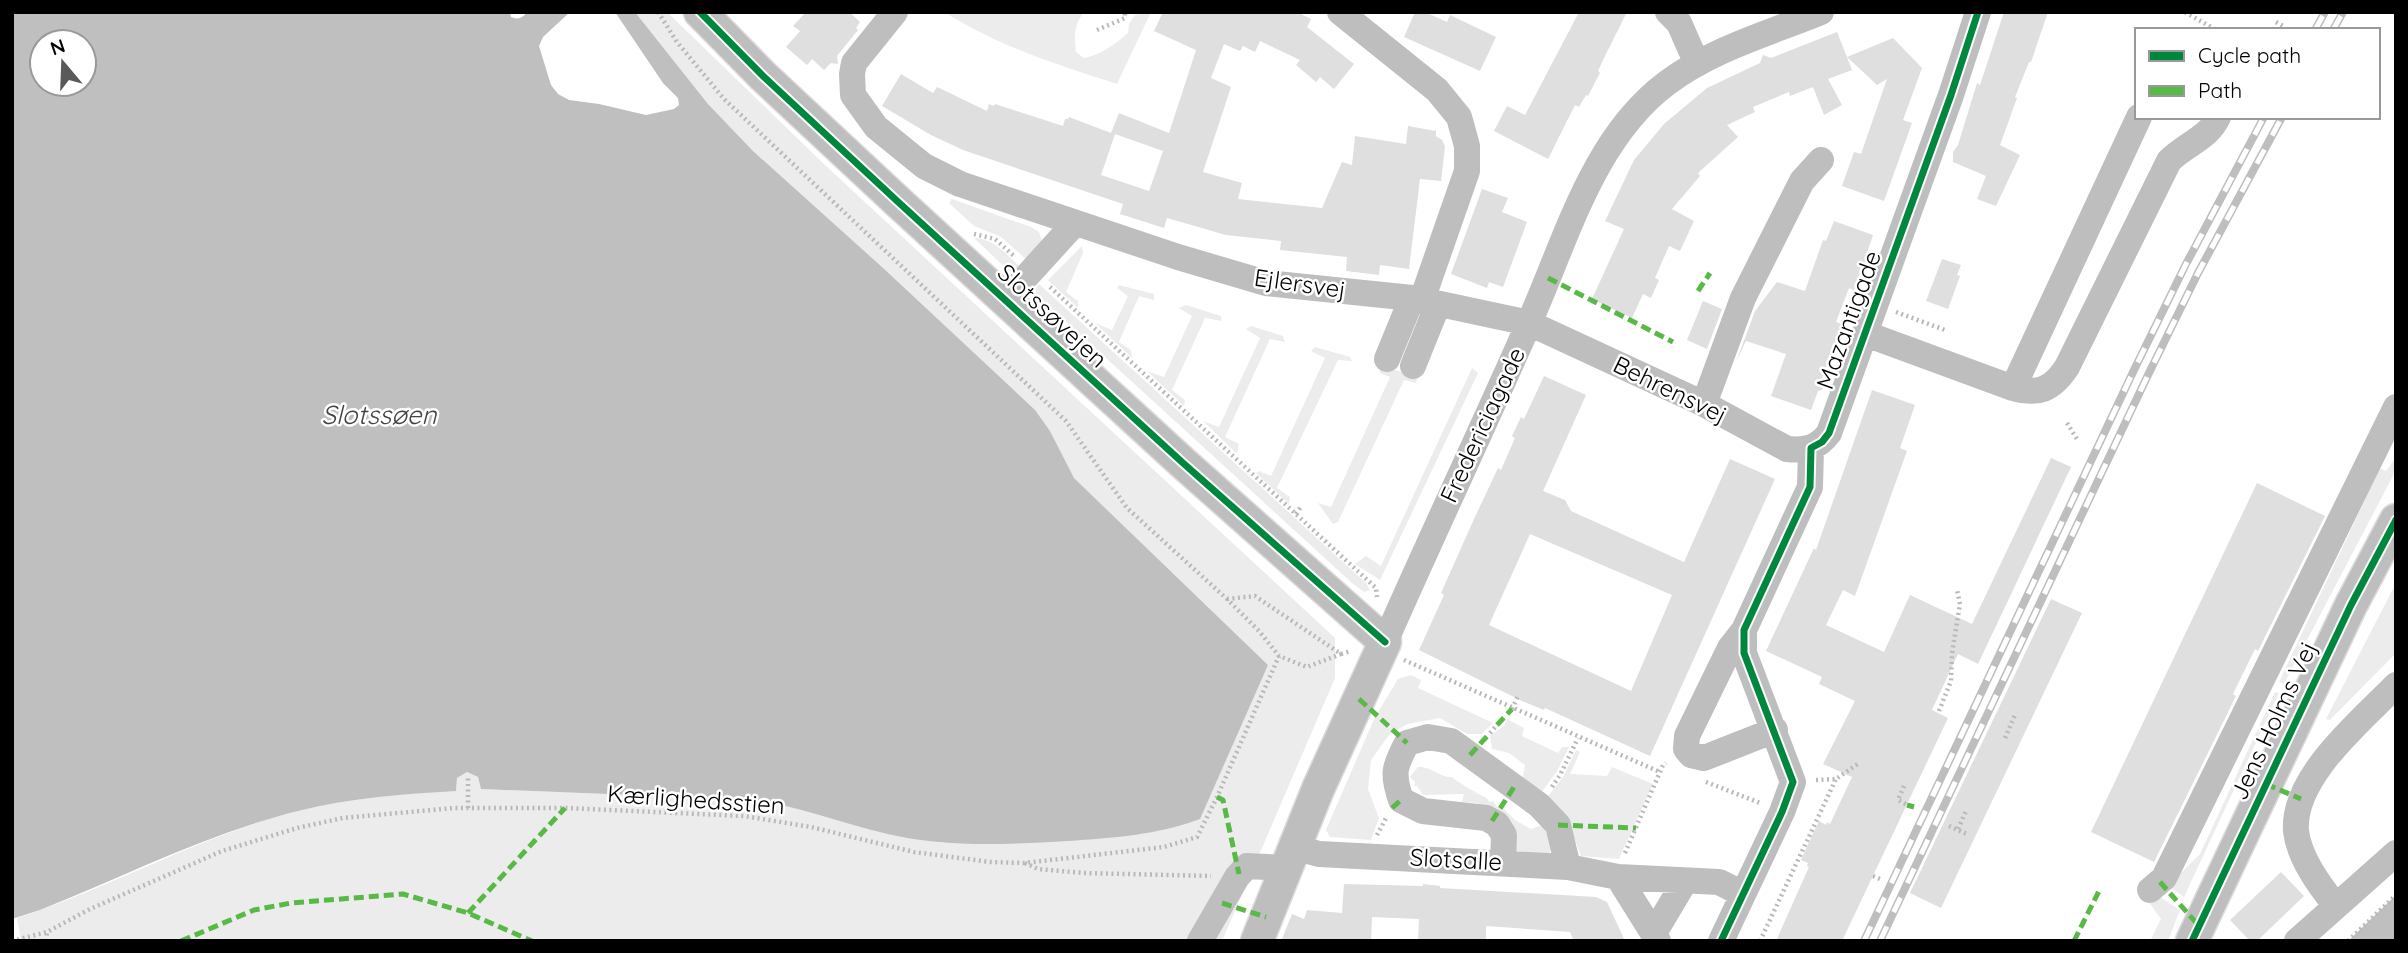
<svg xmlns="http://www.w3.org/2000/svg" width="2408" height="953" viewBox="0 0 2408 953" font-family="Quicksand,sans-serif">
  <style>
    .green { fill: #ececec }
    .water { fill: #bfbfbf; fill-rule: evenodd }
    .building { fill: #dfdfdf; fill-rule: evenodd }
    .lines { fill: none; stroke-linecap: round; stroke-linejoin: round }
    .major-casing { stroke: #dbdbdb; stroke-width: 35 }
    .path { stroke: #b9b9b9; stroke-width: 4.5; stroke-dasharray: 2 3.5; stroke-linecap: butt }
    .minor { stroke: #bebebe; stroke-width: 26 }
    .major { stroke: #bebebe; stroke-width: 32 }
    .rail-casing { stroke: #bebebe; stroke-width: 8 }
    .rail { stroke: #fff; stroke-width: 5; stroke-dasharray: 16; stroke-linecap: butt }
    .quiet { stroke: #58b947; stroke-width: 5; stroke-dasharray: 10 5; stroke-linecap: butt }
    .cycleway-casing { stroke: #fff; stroke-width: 11 }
    .cycleway { stroke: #00873e; stroke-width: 7 }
    .labels { text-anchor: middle; stroke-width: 5; stroke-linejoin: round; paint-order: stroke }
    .street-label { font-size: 24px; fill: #000; stroke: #fff }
    .water-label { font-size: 26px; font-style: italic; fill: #444; stroke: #fff }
  </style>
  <rect width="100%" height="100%" fill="#fff"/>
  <path class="green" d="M635 12H667L826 166 1335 638V678L1222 941H21L17 918C112 887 200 836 297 811 349 798 403 794 456 790L457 778 467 772 478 777 481 789 756 800 786 804 905 837 941 843 1107 838 1185 825 1268 665 1074 478 1050 431 882 267 753 151 708 104Z
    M1084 12C1074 25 1074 36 1076 52L1084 58C1101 55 1115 44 1128 33L1129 24 1135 15 1151 12 1117 84C1058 65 998 46 946 13Z
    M952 199 1031 227 1039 232 1042 241 1026 259 1001 237 974 226 949 203Z
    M974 238C995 239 1006 254 1021 268L1015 277Z
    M1082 246 1083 253 1066 292 1078 301V308L1048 280Z
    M1039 284 1366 583 1370 590 1364 592 1352 583 1036 294 1035 289Z
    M1119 285 1154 294V300L1139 296 1119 342 1131 350 1132 358 1095 323 1112 330 1128 296 1117 288Z
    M1186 305 1221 316 1222 321 1205 318 1172 390 1185 400 1184 406 1147 371 1164 377 1192 316 1179 308Z
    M1251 326 1283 336 1285 342 1270 339 1225 437 1239 444 1237 454 1203 421 1219 427 1260 338 1246 329Z
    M1315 347 1350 357 1352 361 1338 360 1277 488 1290 497 1289 504 1256 473 1259 471 1271 476 1325 358 1311 351Z
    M1385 367 1412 375 1417 379 1416 383 1404 380 1338 522 1333 524 1318 503 1331 507 1390 377 1380 373V369Z
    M1472 368 1478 373 1380 580 1355 564 1366 556 1381 566Z
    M2396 457V470L2284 684 2279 682 2380 468 2386 471Z
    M2396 583V653L2330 720 2326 719Z
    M1411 675 1421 680 1418 688 1493 723 1482 734H1467L1440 718 1407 724 1389 735 1371 760 1368 789 1379 818 1371 840 1330 837 1326 830 1375 717 1398 679Z
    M2275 692 2279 693 2184 897 2168 886 2200 854Z
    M1507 719 1524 728 1522 736 1558 753 1562 747H1569L1557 771 1539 796 1522 783 1525 765 1509 753 1492 749 1490 735 1504 726Z
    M1576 750 1580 752 1570 774 1607 776 1612 767 1653 784 1619 859 1581 856 1567 818 1545 800 1563 777Z
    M1418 767C1432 766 1440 778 1452 777 1456 781 1481 796 1485 797L1490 802 1493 801 1498 808H1503L1515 820 1531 829 1543 825 1552 845 1549 854 1511 852 1476 811 1478 803 1462 802 1464 794 1423 795 1417 786H1414L1415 782 1410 777Z
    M2155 894 2180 910 2168 941H2150L2161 919 2148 901Z"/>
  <path class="water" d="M12 12H510L511 17C518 20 523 18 527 12H570L543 37 539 46 551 85 558 94 569 100 599 104 646 115 674 109 679 105 678 98 663 83 615 12H635L708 104 753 151 882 267 1035 410 1050 431 1074 478 1268 665 1200 819C1158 835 1112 838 1068 841 1014 844 960 847 907 838 856 829 808 808 756 800L481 789 478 777 467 772 457 778 456 791C403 794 350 798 298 811 209 833 125 876 40 910L12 919ZM42 42H84V84H42Z
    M2396 895V941H2348Z"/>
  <path class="building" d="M806 12H849L860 22 856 28 858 30 837 56 838 64 831 63 824 70 812 59 807 65 786 47 800 31 793 26Z
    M1163 12H1297L1311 19 1307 27 1354 64 1334 89 1320 77 1316 82 1296 65 1300 60 1260 41 1255 52 1243 46 1240 51 1224 44 1211 78 1231 87 1203 172 1242 183 1238 199 1322 208 1342 162 1352 165 1355 136 1406 144 1408 126 1436 131V136L1442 140 1445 146 1441 181 1420 179 1409 269 1380 265 1379 275 1346 271 1347 257 1280 250 1281 241 1226 235 1167 218 1164 228 1120 214 1123 204 963 150 931 135 882 106 901 74 933 93 937 87 987 111 989 104 994 106 995 104 1063 126 1065 119H1068L1069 117 1111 133 1119 113 1169 133 1196 50 1154 31ZM1112 133 1163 151 1149 191 1101 175 1115 134Z
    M1415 12H1425L1447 22 1450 15 1496 37 1480 71 1404 37Z
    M1579 12H1627L1603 60 1598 71 1600 73 1588 96 1586 95 1579 107 1575 105 1548 159 1494 131 1507 106 1525 115Z
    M2004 12H2048L2031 62H2029L2015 97 2017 98 2000 145 2020 155 1996 206 1977 199 1986 176 1953 162V152L1958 145 1977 83 1980 85Z
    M1837 32 1852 70 1828 79 1842 105 1824 115 1813 87 1790 96 1789 92 1753 107 1755 112 1727 125 1738 137 1698 173 1700 176 1672 209 1694 221 1680 251 1669 246 1655 278 1659 280 1651 298 1643 294 1632 318 1592 299 1624 229 1605 221 1634 160 1664 124 1707 88 1760 63 1763 55 1771 58Z
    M1893 38 1922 68 1903 120 1912 123 1884 201 1842 186 1854 152 1861 154 1887 79 1877 85 1847 57Z
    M1482 189 1508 198 1502 212 1527 222 1503 287 1489 282 1487 288 1451 274Z
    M1834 221 1873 235 1866 256V263L1862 267 1854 290 1849 288 1836 322 1842 324 1822 378 1825 382 1822 390 1818 391 1811 410 1771 396 1786 354 1746 341 1736 362 1755 311 1777 282 1805 291 1823 240 1826 241Z
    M1942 259 1961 265 1957 275 1960 276 1948 309 1926 301Z
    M1703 301 1722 309 1707 349 1687 340Z
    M1544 376 1586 395 1543 491 1565 500 1571 511 1684 562 1730 459 1775 479 1650 756 1545 708 1544 710 1522 701 1419 650 1444 595 1441 593 1474 519 1498 468 1501 470 1515 438 1512 436 1521 417 1524 419ZM1530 534 1672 595 1631 691 1489 625Z
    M1872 390 1915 405 1900 448 1907 451 1855 596 1843 590 1826 625 1884 652 1910 595 1972 624 2051 458 2071 467 1978 664 1958 654 1932 710 1948 718 1842 941H1776L1809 867 1807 866 1808 863 1801 860 1810 840 1819 821 1826 825 1827 822 1830 824 1852 777 1823 764 1855 701 1819 684 1822 677 1766 651 1814 548 1816 550Z
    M2257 483 2325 516 2258 651 2255 649 2233 694 2236 696 2154 862 2091 832Z
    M2051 599 2082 613 1941 908 1910 893Z
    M2281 872 2304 896 2257 941H2250L2230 920Z
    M1344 884 1423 886V884L1440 886V888L1596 897 1607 902 1625 941H1574L1570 932 1486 926V941H1418L1419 919 1372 917 1371 941H1281L1292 914 1304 919 1307 910 1342 913Z"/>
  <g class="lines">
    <defs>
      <path id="major" d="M700 12 763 76 896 200 1183 463 1385 642 1318 789 1257 941
        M2192 941 2351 605 2396 520"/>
    </defs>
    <use href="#major" class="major-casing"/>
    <path class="path" d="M658 12 677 42 724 99 1066 421 1127 508 1227 599 1259 631 1279 656 1307 667 1341 654
      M2185 12 2216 30
      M2276 22 2285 27
      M1097 30 1125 18V12
      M974 234 995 239 1014 256
      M1050 287 1376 588 1377 597
      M1896 312 1945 330
      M2067 423 2077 439
      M1296 514 1302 505
      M1227 599 1255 596 1341 654 1351 651
      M1404 660 1660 772
      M1512 709 1518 696
      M1939 711 1951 681 1952 653 1960 604 1957 590
      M1490 733 1497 725
      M2005 738 2015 715
      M1816 780 1836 779 1859 763
      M1706 782 1760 803
      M1904 786 1898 800 1907 805
      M1552 787 1560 775 1578 738
      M468 808V775
      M1949 826 1969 835
      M1958 829 1966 811
      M1377 835 1386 818
      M1625 853 1663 765 1666 763
      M1025 863 1038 869 1083 873 1211 876
      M1873 876 1880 879
      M12 941 47 932 90 909 222 851 297 828 343 818 454 808H565L744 816 811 827 914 852 990 862 1024 863 1164 847 1197 837 1217 797 1279 656
      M46 941 47 932
      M1760 941 1836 779
      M2348 941 2396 895"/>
    <path class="minor" d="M895 12 854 63 852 74 853 95 876 127 924 166 960 184 1178 257 1266 283 1412 298 1529 323 1704 404 1787 449C1805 451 1818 448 1829 433L1951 95 1978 12
      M1340 12 1437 90 1459 117 1467 146V171L1422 300
      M1668 12 1679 23 1697 64
      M1006 299 1075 223
      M1866 334 2013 388C2038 395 2052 390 2067 367L2169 161C2184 145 2209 138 2218 117
      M1387 359 1412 298
      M1413 366 1438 304
      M2013 388 2139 117
      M1704 404 1743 298 1802 181 1821 160
      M1385 642C1432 535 1482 430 1529 323 1566 241 1592 139 1667 83 1712 49 1770 33 1821 12
      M1775 730 1704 758 1691 755 1686 749 1687 736 1730 648 1744 630 1810 487 1811 448
      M1293 847 1319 854 1568 867 1618 877 1719 882 1743 894
      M1503 863 1504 835 1497 824 1486 818 1423 811 1401 800C1392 774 1394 767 1407 743L1428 737 1451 741 1539 805 1558 825 1568 867
      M1618 877 1658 941
      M2150 890 2164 878 2396 407
      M2336 906C2320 886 2299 858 2296 831 2292 777 2361 721 2396 685
      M1654 933 1685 881
      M1200 941 1237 877 1247 866 1284 868
      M1721 941 1782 812 1793 782 1744 653V630
      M2297 941 2396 853"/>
    <use href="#major" class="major"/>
    <defs>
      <path id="rail" d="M2315 30 2325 12
        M2333 30 2343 12
        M1864 941 2134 370 2185 266 2264 117
        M1880 941 2147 377 2198 273 2282 117"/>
    </defs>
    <use href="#rail" class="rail-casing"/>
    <use href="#rail" class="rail"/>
    <path class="quiet" d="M1548 278 1673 342
      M1698 291 1710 273
      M1359 699 1407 743
      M1497 725 1512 709
      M1470 755 1490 733
      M2266 784 2301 799
      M1217 797 1223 800 1239 874
      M1907 805 1914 807
      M1392 808 1401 800
      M1492 821 1514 787
      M1558 825 1636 828
      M2160 882 2199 926
      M1222 903 1266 917
      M468 913 565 808
      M181 941 254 910 291 903 403 894 468 913 532 941
      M2074 941 2099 891"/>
    <defs>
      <path id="cycleway" d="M700 12 763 76 896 200 1183 463 1385 642
        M1721 941 1782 812 1793 782 1744 653V630L1810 487 1811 448 1822 442 1829 433 1951 95 1978 12
        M2192 941 2351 605 2396 520"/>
    </defs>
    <use href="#cycleway" class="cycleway-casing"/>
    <use href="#cycleway" class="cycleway"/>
  </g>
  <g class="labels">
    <g class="street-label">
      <text transform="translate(1300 284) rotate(8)" y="8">Ejlersvej</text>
      <text transform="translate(1052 316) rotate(43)" y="8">Slotssøvejen</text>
      <text transform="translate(1849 320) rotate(-70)" y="8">Mazantigade</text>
      <text transform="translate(1670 390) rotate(26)" y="8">Behrensvej</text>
      <text transform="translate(1483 425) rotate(-65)" y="8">Fredericiagade</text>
      <text transform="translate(2274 721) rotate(-65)" y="8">Jens Holms Vej</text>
      <text transform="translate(696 800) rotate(4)" y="8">Kærlighedsstien</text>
      <text transform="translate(1456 860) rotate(3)" y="8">Slotsalle</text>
    </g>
    <g class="water-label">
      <text x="379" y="424">Slotssøen</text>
    </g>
  </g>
  <rect width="2408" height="953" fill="none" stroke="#000000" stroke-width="28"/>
  <rect x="2135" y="28" width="245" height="91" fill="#ffffff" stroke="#999999" stroke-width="2"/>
  <rect x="2149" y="51" width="35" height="10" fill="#00873e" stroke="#999999" stroke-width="2"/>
  <text x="2198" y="63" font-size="21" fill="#000000">Cycle path</text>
  <rect x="2149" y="86" width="35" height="10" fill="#58b947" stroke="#999999" stroke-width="2"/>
  <text x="2198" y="98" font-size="21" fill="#000000">Path</text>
  <g transform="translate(63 63) rotate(341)"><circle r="33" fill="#ffffff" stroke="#999999" stroke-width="2"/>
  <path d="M0-5L12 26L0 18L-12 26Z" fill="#595959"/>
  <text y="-10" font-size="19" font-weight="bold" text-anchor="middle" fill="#000000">N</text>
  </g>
</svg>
